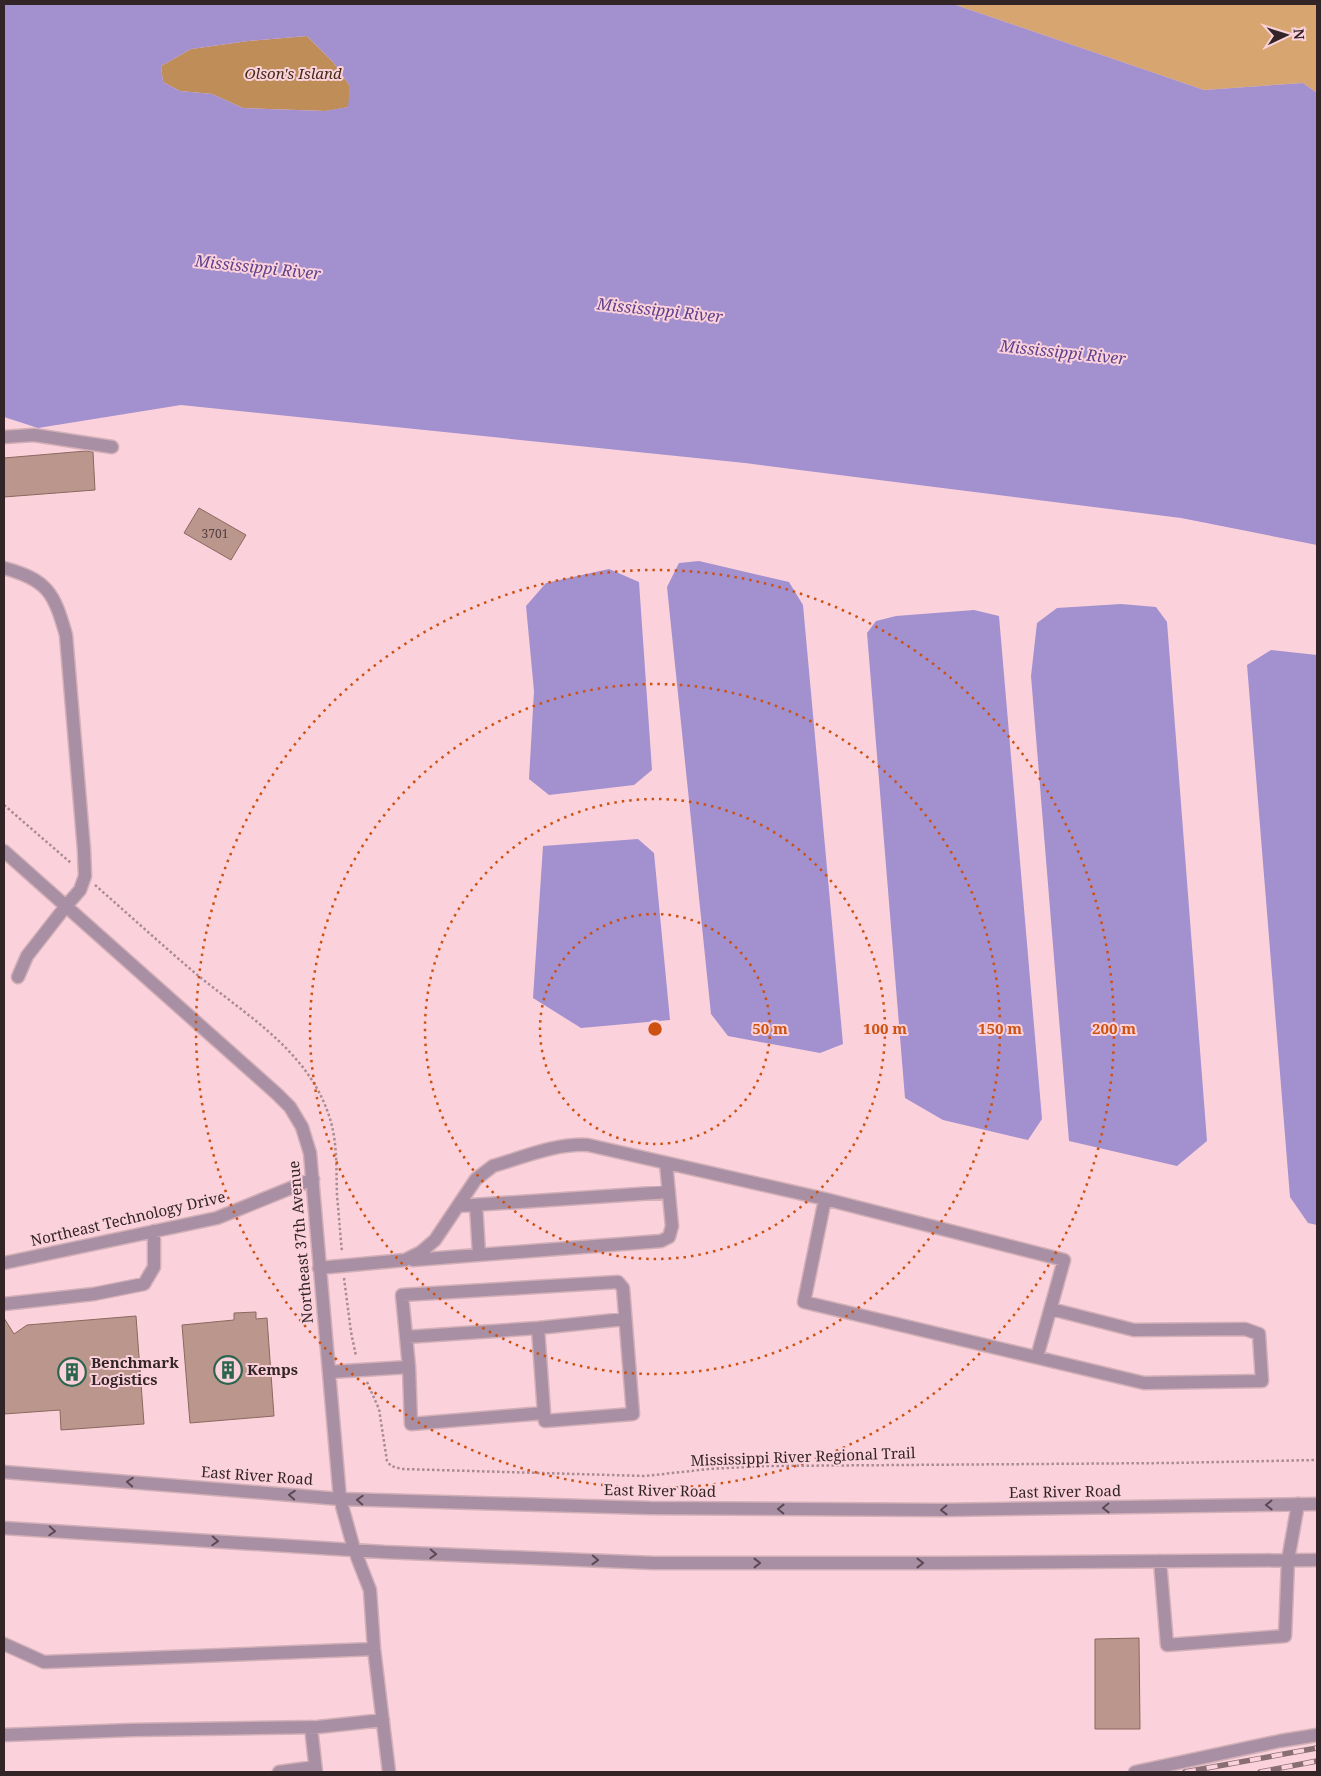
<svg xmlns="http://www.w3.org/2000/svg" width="1321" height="1776" viewBox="0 0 1321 1776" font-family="'Noto Serif',serif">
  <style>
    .green { fill: #d7a570 }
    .forest { fill: #bf8e58 }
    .water { fill: #a390ce; fill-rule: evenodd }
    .building { fill: #bb968c; stroke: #8b685f }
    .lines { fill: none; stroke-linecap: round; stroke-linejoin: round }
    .minor-casing { stroke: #d3afb7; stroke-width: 15 }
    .path { stroke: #a98b92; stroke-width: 2.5; stroke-dasharray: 2.5 2.5; stroke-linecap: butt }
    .minor { stroke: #a88fa4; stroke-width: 12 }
    .rail-casing { stroke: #896f75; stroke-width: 5.5 }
    .rail { stroke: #fbd2db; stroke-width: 4; stroke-dasharray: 11; stroke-linecap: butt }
    .oneway { stroke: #5c4953 }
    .ring { fill: none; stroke: #cd5110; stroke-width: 2.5; stroke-dasharray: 2.5 5 }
    .labels { text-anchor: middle; stroke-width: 4; stroke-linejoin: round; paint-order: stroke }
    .number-label { font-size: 12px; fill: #554041 }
    .park-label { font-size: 15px; font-style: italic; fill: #422c14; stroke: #fbd2db }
    .street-label { font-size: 15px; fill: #332428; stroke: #fbd2db }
    .poi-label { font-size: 15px; font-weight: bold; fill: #332428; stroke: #fbd2db; text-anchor: start }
    .water-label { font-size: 16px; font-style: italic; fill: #5c418d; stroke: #fbd2db }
    .centre { fill: #cd5110; stroke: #fbd2db; stroke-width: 2.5 }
    .ring-label { font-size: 15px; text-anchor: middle; font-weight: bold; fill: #cd5110; stroke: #fbd2db; stroke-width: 4; stroke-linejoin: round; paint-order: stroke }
  </style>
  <rect width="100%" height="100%" fill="#fbd2db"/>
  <path class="green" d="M953 4H1317V93L1303 83 1204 90Z"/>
  <path class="forest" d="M307 36 333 62 350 86 349 107 326 111 243 108 212 94 180 91 163 82 161 66 191 49 248 41Z"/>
  <path class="water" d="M4 4H953L1204 90 1303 83 1317 93V545L1181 518 745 463 181 405 38 428 4 417ZM307 36 333 62 350 86 348 107 325 111 243 108 212 94 180 91 163 82 161 66 191 49 248 41Z
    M699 561 789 582 803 605 843 1044 820 1053 728 1036 711 1014 667 587 679 563Z
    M609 569 639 582 652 770 634 785 549 795 529 779 534 691 526 606 546 583Z
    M1121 604 1156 607 1167 622 1207 1141 1177 1166 1069 1141 1031 676 1037 623 1057 608Z
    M974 610 999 616 1042 1119 1028 1140 943 1120 905 1098 867 633 876 621 896 616Z
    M1271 650 1317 655V1225L1308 1223 1290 1197 1247 665Z
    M638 839 654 853 670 1020 581 1028 533 998 543 846Z"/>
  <path class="building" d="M86 451 93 452 95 490 4 497V458Z
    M199 508 246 535 231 560 184 533Z
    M256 1312V1319L267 1318 274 1416 190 1423 182 1325 234 1320V1313Z
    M136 1316 144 1424 61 1430 60 1410 4 1414V1318L14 1334 27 1325Z
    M1139 1638 1140 1729H1095V1639Z"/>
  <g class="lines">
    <defs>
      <path id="minor" d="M4 437 34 435 112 447
        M4 568C48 580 54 593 66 635L84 850 85 876 80 890 66 906 27 956 18 977
        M4 851 277 1094 290 1107 302 1127 310 1153 340 1499 354 1549 370 1590 374 1649 389 1772
        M825 1199 804 1302 1144 1383 1262 1381 1259 1334 1245 1329 1134 1330 1051 1309
        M476 1205 479 1254
        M458 1206 669 1192
        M413 1260 661 1241 669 1237 672 1226 666 1163
        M4 1263 217 1218 313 1179
        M319 1268 405 1260 421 1252 435 1240 476 1179 493 1166C524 1157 556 1143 588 1145L825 1199 1064 1260 1037 1357
        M4 1304 94 1294 144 1284 154 1267V1231
        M538 1328 625 1319
        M406 1337 538 1328 544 1413
        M329 1372 409 1367 402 1295 618 1282 623 1288 633 1414 545 1421 544 1413 411 1424 409 1367
        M4 1472 340 1499 650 1508 941 1510 1317 1504
        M4 1528 384 1552 654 1563H944L1317 1560
        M1160 1561 1167 1645 1285 1636 1288 1560 1298 1504
        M4 1644 44 1662 374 1649
        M311 1727 316 1772
        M4 1735 131 1730 318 1727 383 1720
        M279 1772 315 1767
        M1135 1772 1280 1741 1317 1735"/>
    </defs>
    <use href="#minor" class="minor-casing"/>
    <path class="path" d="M4 805 71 863
      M95 885C128 914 161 944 195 973 243 1013 304 1048 327 1110 338 1138 336 1166 337 1196 339 1215 340 1233 342 1252
      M344 1278 351 1332 356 1356
      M367 1382 379 1409 387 1461 391 1466 402 1469 645 1476 709 1469 767 1466 1171 1463 1317 1460"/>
    <use href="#minor" class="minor"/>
    <defs>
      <path id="rail" d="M1185 1772 1317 1748
        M1260 1772 1317 1761"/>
    </defs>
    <use href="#rail" class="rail-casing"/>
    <use href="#rail" class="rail"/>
  </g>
  <defs><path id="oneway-chevron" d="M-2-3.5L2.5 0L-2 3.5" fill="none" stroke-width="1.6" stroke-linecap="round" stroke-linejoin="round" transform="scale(1.25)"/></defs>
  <g class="oneway">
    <use href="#oneway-chevron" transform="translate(130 1482) rotate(-176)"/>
    <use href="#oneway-chevron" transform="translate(292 1495) rotate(-176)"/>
    <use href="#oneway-chevron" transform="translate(360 1500) rotate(-177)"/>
    <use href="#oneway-chevron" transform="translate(1269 1505) rotate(179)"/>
    <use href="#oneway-chevron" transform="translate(1106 1508) rotate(179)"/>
    <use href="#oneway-chevron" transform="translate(781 1509) rotate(-179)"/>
    <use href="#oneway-chevron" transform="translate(944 1510) rotate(179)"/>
    <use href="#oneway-chevron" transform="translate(52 1531) rotate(3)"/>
    <use href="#oneway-chevron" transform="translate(215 1541) rotate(3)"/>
    <use href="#oneway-chevron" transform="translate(433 1554) rotate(2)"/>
    <use href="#oneway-chevron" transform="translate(595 1560) rotate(2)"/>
    <use href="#oneway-chevron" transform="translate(757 1563)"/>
    <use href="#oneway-chevron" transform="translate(920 1563)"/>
  </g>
  <g class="ring">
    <circle cx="655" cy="1029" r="115"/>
    <circle cx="655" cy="1029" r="230"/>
    <circle cx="655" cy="1029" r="345"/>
    <circle cx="655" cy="1029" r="459"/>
  </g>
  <defs>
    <symbol id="building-ring" viewBox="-11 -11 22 22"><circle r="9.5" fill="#fbd2db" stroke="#2b654e" stroke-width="1.5"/><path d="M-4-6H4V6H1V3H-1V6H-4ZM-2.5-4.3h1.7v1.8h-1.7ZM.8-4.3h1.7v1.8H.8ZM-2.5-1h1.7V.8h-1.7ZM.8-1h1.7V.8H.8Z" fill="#2b654e"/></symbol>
  </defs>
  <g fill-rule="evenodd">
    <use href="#building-ring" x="212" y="1354" width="32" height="32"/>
    <use href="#building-ring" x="56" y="1356" width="32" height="32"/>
  </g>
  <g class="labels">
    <g class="number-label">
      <text x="215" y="538">3701</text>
    </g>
    <g class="park-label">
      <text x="293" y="79">Olson's Island</text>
    </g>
    <g class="street-label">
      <text transform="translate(128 1219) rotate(-13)" y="5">Northeast Technology Drive</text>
      <text transform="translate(301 1242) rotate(-95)" y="5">Northeast 37th Avenue</text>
      <text transform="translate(803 1457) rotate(-2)" y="5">Mississippi River Regional Trail</text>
      <text transform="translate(257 1476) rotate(4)" y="5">East River Road</text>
      <text transform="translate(660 1491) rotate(1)" y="5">East River Road</text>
      <text transform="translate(1065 1492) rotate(-1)" y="5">East River Road</text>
    </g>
    <g class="poi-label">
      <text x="91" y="1368">Benchmark<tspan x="91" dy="17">Logistics</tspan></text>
      <text x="247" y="1375">Kemps</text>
    </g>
    <g class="water-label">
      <text transform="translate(258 267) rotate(6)" y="6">Mississippi River</text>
      <text transform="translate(660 310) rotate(6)" y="6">Mississippi River</text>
      <text transform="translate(1063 352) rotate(6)" y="6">Mississippi River</text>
    </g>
  </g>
  <circle cx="655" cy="1029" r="8" class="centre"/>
  <g class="ring-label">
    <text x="770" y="1034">50 m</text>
    <text x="885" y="1034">100 m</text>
    <text x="1000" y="1034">150 m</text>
    <text x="1114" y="1034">200 m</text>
  </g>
  <rect width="1321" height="1776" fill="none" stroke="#332428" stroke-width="10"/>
  <g transform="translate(1286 35) rotate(86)" stroke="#fbd2db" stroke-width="4" paint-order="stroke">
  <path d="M0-4L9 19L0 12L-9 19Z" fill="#332428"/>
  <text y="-8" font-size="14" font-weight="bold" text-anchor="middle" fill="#332428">N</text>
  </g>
</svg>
